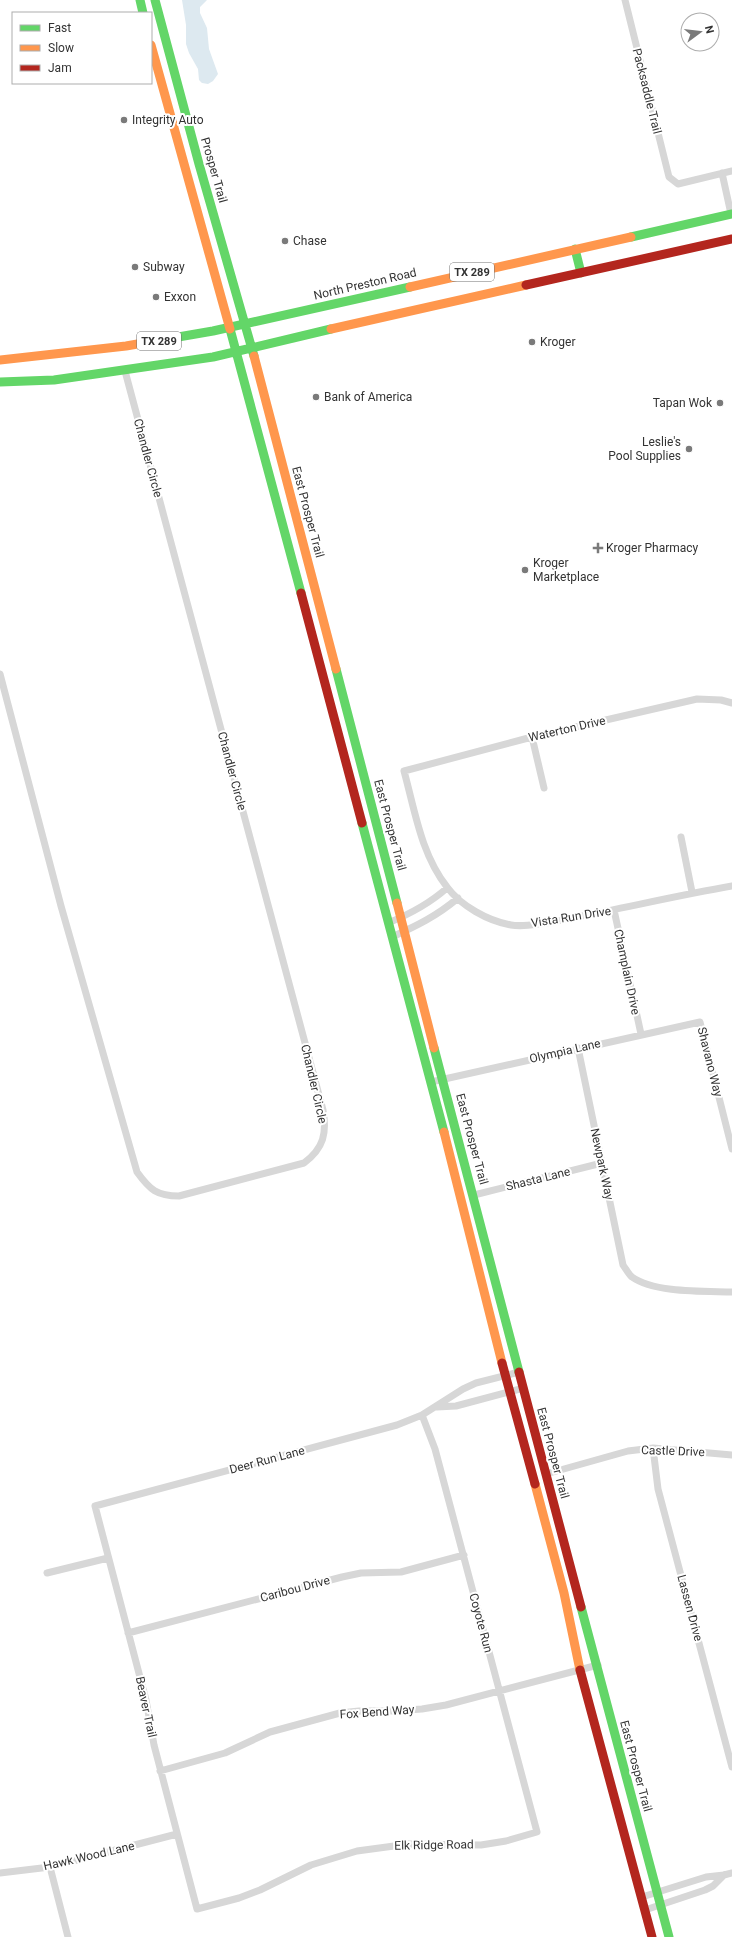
<svg xmlns="http://www.w3.org/2000/svg" width="732" height="1937" viewBox="0 0 732 1937" font-family="Roboto,sans-serif">
  <style>
    .water { fill: #dde9f0 }
    .lines { fill: none; stroke-linecap: round; stroke-linejoin: round }
    .street { stroke: #d7d7d7; stroke-width: 7 }
    .fast { stroke: #63d668; stroke-width: 9 }
    .slow { stroke: #ff974d; stroke-width: 9 }
    .jam { stroke: #b3261e; stroke-width: 9 }
    .poi-dot { fill: #7a7a7a; stroke: #fff; stroke-width: 1.5 }
    .labels { text-anchor: middle; stroke-width: 4; stroke-linejoin: round; paint-order: stroke }
    .shield { fill: #fff; stroke: #707070; stroke-width: 1 }
    .shield-label { font-size: 11px; font-weight: bold; fill: #333 }
    .street-label { font-size: 12px; fill: #333; stroke: #fff }
    .poi-label { font-size: 12px; fill: #333; stroke: #fff; text-anchor: start }
  </style>
  <rect width="100%" height="100%" fill="#fff"/>
  <path class="water" d="M182 0H207L200 7V13L207 28 209 49 218 74 213 81 208 84 202 83 199 80 198 69 189 53 186 44V25Z"/>
  <g class="lines">
    <path class="street" d="M625 0 669 177 678 184 732 171
      M722 173 731 214
      M0 674 61 906 137 1172C150 1190 157 1196 179 1196L304 1163C324 1148 327 1133 323 1110L125 371
      M732 703 721 700 697 699 532 737 404 771C415 811 421 854 447 887 461 906 488 921 511 925 529 928 560 920 577 917 629 907 680 895 732 886
      M532 737 544 788
      M681 837 692 892
      M614 910 641 1034
      M388 923C410 914 429 904 447 888
      M392 937C416 926 437 916 458 898
      M578 1048 623 1265C626 1269 629 1275 632 1277 654 1293 705 1291 732 1292
      M431 1082 700 1022 732 1149
      M474 1195 602 1163
      M437 1407 456 1406 524 1388
      M422 1415 435 1449 537 1832 506 1841 481 1845 409 1844 357 1851 311 1865 260 1890 239 1898 197 1909 154 1745 146 1700 95 1506 397 1425 422 1415 463 1389 476 1383 519 1372
      M653 1448 658 1489 732 1767
      M546 1474 628 1451 653 1448 732 1455
      M47 1573 108 1558
      M128 1633 342 1577 361 1573 401 1572 464 1555
      M160 1771 225 1753 270 1732 340 1713 359 1711H394L422 1709 446 1705 598 1665
      M50 1867 68 1937
      M0 1873 50 1867 177 1834
      M642 1897 706 1877 724 1875 732 1873
      M645 1910 705 1890 713 1886 724 1875"/>
    <path class="fast" d="M140 0 143 13
      M155 0 199 164 254 356
      M631 237 732 214
      M575 249 581 273
      M230 329 301 593
      M155 341 213 331 410 287
      M0 382 54 380 213 357 331 329
      M336 669 397 903
      M362 823 444 1132
      M434 1048 519 1372
      M581 1607 669 1937"/>
    <path class="slow" d="M151 45 230 329
      M410 287 631 237
      M331 329 526 285
      M254 356 336 669
      M0 360 126 346 155 341
      M397 903 434 1048
      M444 1132 502 1363
      M535 1484 564 1593 580 1670"/>
    <path class="jam" d="M526 285 732 239
      M301 593 362 823
      M502 1363 535 1484
      M519 1372 581 1607
      M580 1670 652 1937"/>
  </g>
  <g class="poi-dot">
    <circle cx="124" cy="120" r="4"/>
    <circle cx="285" cy="241" r="4"/>
    <circle cx="135" cy="267" r="4"/>
    <circle cx="156" cy="297" r="4"/>
    <circle cx="532" cy="342" r="4"/>
    <circle cx="316" cy="397" r="4"/>
    <circle cx="720" cy="403" r="4"/>
    <circle cx="689" cy="449" r="4"/>
    <path d="M596 542h4v4h4v4h-4v4h-4v-4h-4v-4h4z"/>
    <circle cx="525" cy="570" r="4"/>
  </g>
  <g class="labels">
    <g class="shield">
      <rect x="450" y="263" width="44" height="18" rx="3"/>
      <rect x="137" y="332" width="44" height="18" rx="3"/>
    </g>
    <g class="shield-label">
      <text x="472" y="276">TX 289</text>
      <text x="159" y="345">TX 289</text>
    </g>
    <g class="street-label">
      <text transform="translate(647 91) rotate(76)" y="4">Packsaddle Trail</text>
      <text transform="translate(214 170) rotate(74)" y="4">Prosper Trail</text>
      <text transform="translate(365 284) rotate(-13)" y="4">North Preston Road</text>
      <text transform="translate(148 458) rotate(75)" y="4">Chandler Circle</text>
      <text transform="translate(308 512) rotate(75)" y="4">East Prosper Trail</text>
      <text transform="translate(567 729) rotate(-13)" y="4">Waterton Drive</text>
      <text transform="translate(232 771) rotate(75)" y="4">Chandler Circle</text>
      <text transform="translate(390 825) rotate(75)" y="4">East Prosper Trail</text>
      <text transform="translate(571 917) rotate(-9)" y="4">Vista Run Drive</text>
      <text transform="translate(627 972) rotate(78)" y="4">Champlain Drive</text>
      <text transform="translate(565 1051) rotate(-13)" y="4">Olympia Lane</text>
      <text transform="translate(710 1062) rotate(76)" y="4">Shavano Way</text>
      <text transform="translate(314 1084) rotate(77)" y="4">Chandler Circle</text>
      <text transform="translate(472 1139) rotate(75)" y="4">East Prosper Trail</text>
      <text transform="translate(602 1164) rotate(78)" y="4">Newpark Way</text>
      <text transform="translate(538 1179) rotate(-14)" y="4">Shasta Lane</text>
      <text transform="translate(673 1451) rotate(2)" y="4">Castle Drive</text>
      <text transform="translate(553 1453) rotate(75)" y="4">East Prosper Trail</text>
      <text transform="translate(267 1460) rotate(-15)" y="4">Deer Run Lane</text>
      <text transform="translate(295 1589) rotate(-15)" y="4">Caribou Drive</text>
      <text transform="translate(690 1608) rotate(75)" y="4">Lassen Drive</text>
      <text transform="translate(481 1623) rotate(75)" y="4">Coyote Run</text>
      <text transform="translate(146 1707) rotate(78)" y="4">Beaver Trail</text>
      <text transform="translate(377 1712) rotate(-4)" y="4">Fox Bend Way</text>
      <text transform="translate(636 1766) rotate(75)" y="4">East Prosper Trail</text>
      <text transform="translate(434 1845) rotate(-1)" y="4">Elk Ridge Road</text>
      <text transform="translate(89 1856) rotate(-13)" y="4">Hawk Wood Lane</text>
    </g>
    <g class="poi-label">
      <text x="132" y="124">Integrity Auto</text>
      <text x="293" y="245">Chase</text>
      <text x="143" y="271">Subway</text>
      <text x="164" y="301">Exxon</text>
      <text x="540" y="346">Kroger</text>
      <text x="324" y="401">Bank of America</text>
      <text x="712" y="407" text-anchor="end">Tapan Wok</text>
      <text x="681" y="446" text-anchor="end">Leslie's<tspan x="681" dy="14">Pool Supplies</tspan></text>
      <text x="606" y="552">Kroger Pharmacy</text>
      <text x="533" y="567">Kroger<tspan x="533" dy="14">Marketplace</tspan></text>
    </g>
  </g>
  <rect x="12" y="12" width="140" height="72" fill="#ffffff" stroke="#adadad"/>
  <rect x="20" y="25" width="20" height="6" fill="#63d668" stroke="#adadad"/>
  <text x="48" y="32" font-size="12" fill="#333333">Fast</text>
  <rect x="20" y="45" width="20" height="6" fill="#ff974d" stroke="#adadad"/>
  <text x="48" y="52" font-size="12" fill="#333333">Slow</text>
  <rect x="20" y="65" width="20" height="6" fill="#b3261e" stroke="#adadad"/>
  <text x="48" y="72" font-size="12" fill="#333333">Jam</text>
  <g transform="translate(700 32) rotate(75)"><circle r="19" fill="#ffffff" stroke="#adadad"/>
  <path d="M0-3L7 15L0 10L-7 15Z" fill="#7a7a7a"/>
  <text y="-6" font-size="11" font-weight="bold" text-anchor="middle" fill="#333333">N</text>
  </g>
</svg>
